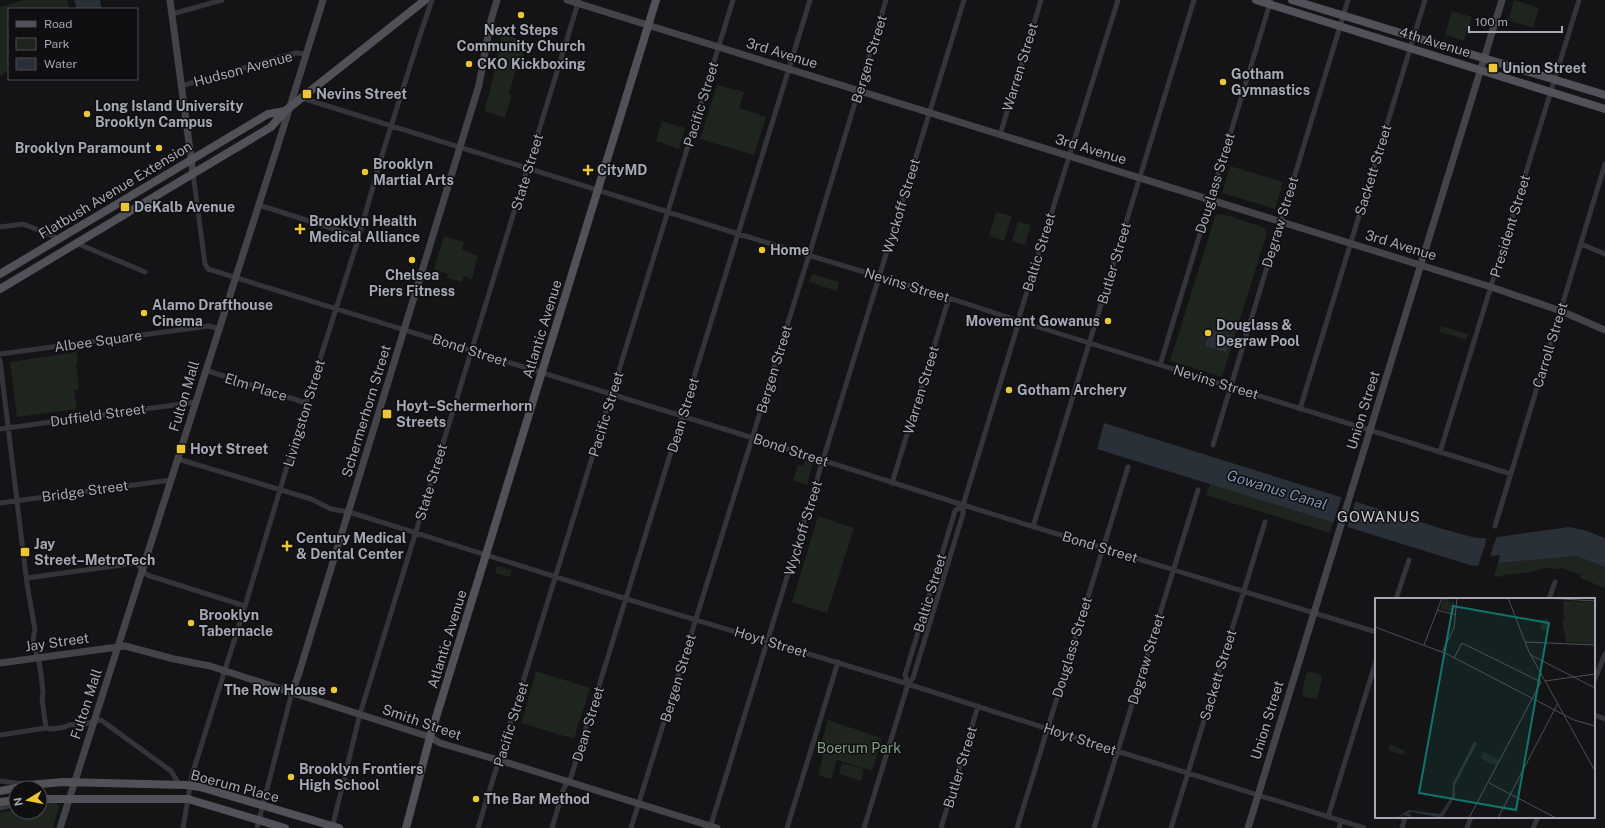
<svg xmlns="http://www.w3.org/2000/svg" width="1605" height="828" viewBox="0 0 1605 828" font-family="'Public Sans',sans-serif">
  <style>
    .green { fill: #1e251f }
    .water { fill: #2a3038 }
    .pier { fill: #141315 }
    .lines { fill: none; stroke-linecap: round; stroke-linejoin: round }
    .street { stroke: #34353a; stroke-width: 5 }
    .secondary { stroke: #43434a; stroke-width: 7 }
    .primary { stroke: #515159; stroke-width: 8 }
    .poi-dot { fill: #ecc734; stroke: #0f0e10; stroke-width: 1.5 }
    .labels { text-anchor: middle; stroke-width: 3; stroke-linejoin: round; paint-order: stroke }
    .poi-label { font-size: 14px; font-weight: bold; fill: #a5a8b5; stroke: #0f0e10; text-anchor: start }
    .street-label { font-size: 14px; fill: #a5a8b5; stroke: #0f0e10 }
    .park-label { font-size: 14px; fill: #7da084; stroke: #0f0e10 }
    .water-label { font-size: 15px; font-style: italic; fill: #7d91af; stroke: #0f0e10 }
    .neighbourhood-label { font-size: 15px; letter-spacing: 1px; fill: #c6c8d1; stroke: #0f0e10 }
    .inset-road { fill: none; stroke: #4e4f55; stroke-width: 1 }
    .view { fill: #0f766e; fill-opacity: 0.15; stroke: #0f766e; stroke-width: 2 }
    .inset-edge { fill: none; stroke: #a5a8b5; stroke-width: 2 }
  </style>
  <rect width="100%" height="100%" fill="#141315"/>
  <path class="green" d="M24 0H67L69 9H9V68L7 69 8 71 0 76V7Z
    M1514 0 1539 8 1533 28 1508 20Z
    M1452 11 1472 17 1464 41 1445 35Z
    M502 34 528 42 521 63 518 62 509 94 512 95 505 118 484 111 491 87Z
    M717 85 744 92 739 108 766 117 754 155 700 139Z
    M662 121 685 128 679 149 656 141Z
    M1230 166 1283 182 1275 209 1222 193Z
    M996 212 1012 216 1004 241 989 236Z
    M1216 214 1226 215 1265 228 1267 233 1222 377 1170 361Z
    M1018 221 1031 225 1025 245 1012 241Z
    M444 236 464 242 462 249 478 256 472 279 464 276 462 282 447 278 448 274 434 269Z
    M812 274 839 282 837 291 809 282Z
    M1441 326 1468 334 1466 340 1440 332Z
    M77 352 78 361 76 364 79 389 74 390 77 409 17 417 10 362Z
    M805 460 813 463 807 485 793 480 798 465 803 466Z
    M1210 484 1333 522 1330 533 1206 495Z
    M818 516 854 528 827 613 792 602Z
    M1576 556 1605 567V588L1580 578 1581 575 1562 568 1556 569 1544 568C1537 573 1510 574 1502 575L1501 577 1494 576 1498 563Z
    M497 566 512 570 510 577 495 573Z
    M536 671 590 688 574 739 521 723Z
    M1309 672 1320 674 1322 677 1318 697 1315 699 1304 697 1302 694 1306 674Z
    M828 720 882 738 872 771 837 760 831 779 818 775 823 756 818 754Z
    M842 763 864 769 861 781 839 774Z
    M45 803H56L59 806 53 828H0V813L16 809V812H40V804Z"/>
  <path class="water" d="M74 0H100L102 9H77Z
    M1210 329 1231 336 1226 352 1205 346Z
    M1104 423 1443 529 1476 538H1486L1485 547 1493 546 1497 537 1569 527 1587 531 1605 538V567L1576 556 1498 563 1500 555 1481 557 1479 565 1473 566 1097 449Z"/>
  <path class="pier" d="M1342 496 1356 500 1347 528 1333 524Z
    M1493 546 1490 558 1482 559 1480 566 1478 567 1484 547Z"/>
  <g class="lines">
    <path class="street" d="M172 14 222 0
      M181 86 296 53 306 54
      M302 98 732 232 940 295 1025 323 1511 474
      M1000 135 1041 0
      M193 173 205 264 208 269 753 438 963 505 1376 632
      M259 205 359 237
      M0 227 23 224 51 235 58 239
      M76 243 145 272
      M1581 244 1605 254
      M0 354 209 326 219 329
      M0 360 27 584 35 630C31 641 35 648 38 658 41 669 42 682 43 693L42 699 46 728
      M1160 365 1271 0
      M205 370 306 403
      M1300 409 1425 0
      M0 429 196 402
      M1213 445 1348 0
      M1440 452 1579 0
      M178 459 311 499 331 509 349 512 620 597 908 684 1117 751 1364 828
      M892 483 949 298
      M0 503 171 480
      M1495 526 1605 164
      M1033 527 1194 0
      M27 578 136 563 147 575 245 606
      M1396 599 1409 560
      M1549 599 1555 582
      M1594 681 1605 654
      M908 684 905 675 955 511 963 505
      M1594 715 1605 719
      M0 735 46 728 53 729 65 727 69 725 84 724 101 720 171 771 179 784
      M0 781 25 784
      M0 808 16 804
      M1328 817 1376 661
      M183 828 192 775 245 606 308 397 357 243 382 155 419 38 432 0
      M257 828 292 692
      M332 828 360 714 579 0
      M478 828 733 0
      M552 828 564 788 571 777 810 0
      M631 828 809 255 886 0
      M710 828 964 0
      M787 828 838 662
      M864 828 908 684 913 678 963 514V505L1017 328 1020 314 1118 0
      M941 828 978 706
      M1017 828 1128 467
      M1094 828 1198 490
      M1171 828 1265 522
      M1339 828 1341 821
      M1402 828 1405 817
      M1467 828 1471 817
      M1533 828 1538 817"/>
    <path class="secondary" d="M170 0 193 173
      M567 0 1491 287 1561 311 1605 330
      M0 663 125 646 174 659 210 666 430 737 440 743 505 762 717 828
      M292 692 299 673 479 85 491 20 497 0
      M60 828 283 129 323 0
      M1248 828 1502 0"/>
    <path class="primary" d="M1256 0 1605 109
      M1292 0 1605 95
      M0 274 268 114 285 111
      M0 289 271 127 285 111 425 0
      M18 788 29 785 63 782 186 785 200 787 339 828
      M0 791 16 788
      M40 799H188L285 828
      M0 802 16 800
      M406 828 430 737 656 0"/>
  </g>
  <g class="poi-dot">
    <circle cx="521" cy="15" r="4"/>
    <circle cx="469" cy="64" r="4"/>
    <rect x="1488" y="63" width="10" height="10" rx="2"/>
    <circle cx="1223" cy="82" r="4"/>
    <rect x="302" y="89" width="10" height="10" rx="2"/>
    <circle cx="87" cy="114" r="4"/>
    <circle cx="159" cy="148" r="4"/>
    <path d="M586 164h4v4h4v4h-4v4h-4v-4h-4v-4h4z"/>
    <circle cx="365" cy="172" r="4"/>
    <rect x="120" y="202" width="10" height="10" rx="2"/>
    <path d="M298 223h4v4h4v4h-4v4h-4v-4h-4v-4h4z"/>
    <circle cx="762" cy="250" r="4"/>
    <circle cx="412" cy="260" r="4"/>
    <circle cx="144" cy="313" r="4"/>
    <circle cx="1108" cy="321" r="4"/>
    <circle cx="1208" cy="333" r="4"/>
    <circle cx="1009" cy="390" r="4"/>
    <rect x="382" y="409" width="10" height="10" rx="2"/>
    <rect x="176" y="444" width="10" height="10" rx="2"/>
    <path d="M285 540h4v4h4v4h-4v4h-4v-4h-4v-4h4z"/>
    <rect x="20" y="547" width="10" height="10" rx="2"/>
    <circle cx="191" cy="623" r="4"/>
    <circle cx="334" cy="690" r="4"/>
    <circle cx="291" cy="777" r="4"/>
    <circle cx="476" cy="799" r="4"/>
  </g>
  <g class="labels">
    <g class="poi-label">
      <text x="521" y="35" text-anchor="middle">Next Steps<tspan x="521" dy="16">Community Church</tspan></text>
      <text x="477" y="69">CKO Kickboxing</text>
      <text x="1502" y="73">Union Street</text>
      <text x="1231" y="79">Gotham<tspan x="1231" dy="16">Gymnastics</tspan></text>
      <text x="316" y="99">Nevins Street</text>
      <text x="95" y="111">Long Island University<tspan x="95" dy="16">Brooklyn Campus</tspan></text>
      <text x="151" y="153" text-anchor="end">Brooklyn Paramount</text>
      <text x="373" y="169">Brooklyn<tspan x="373" dy="16">Martial Arts</tspan></text>
      <text x="597" y="175">CityMD</text>
      <text x="134" y="212">DeKalb Avenue</text>
      <text x="309" y="226">Brooklyn Health<tspan x="309" dy="16">Medical Alliance</tspan></text>
      <text x="770" y="255">Home</text>
      <text x="412" y="280" text-anchor="middle">Chelsea<tspan x="412" dy="16">Piers Fitness</tspan></text>
      <text x="152" y="310">Alamo Drafthouse<tspan x="152" dy="16">Cinema</tspan></text>
      <text x="1100" y="326" text-anchor="end">Movement Gowanus</text>
      <text x="1216" y="330">Douglass &amp;<tspan x="1216" dy="16">Degraw Pool</tspan></text>
      <text x="1017" y="395">Gotham Archery</text>
      <text x="396" y="411">Hoyt–Schermerhorn<tspan x="396" dy="16">Streets</tspan></text>
      <text x="190" y="454">Hoyt Street</text>
      <text x="296" y="543">Century Medical<tspan x="296" dy="16">&amp; Dental Center</tspan></text>
      <text x="34" y="549">Jay<tspan x="34" dy="16">Street–MetroTech</tspan></text>
      <text x="199" y="620">Brooklyn<tspan x="199" dy="16">Tabernacle</tspan></text>
      <text x="326" y="695" text-anchor="end">The Row House</text>
      <text x="299" y="774">Brooklyn Frontiers<tspan x="299" dy="16">High School</tspan></text>
      <text x="484" y="804">The Bar Method</text>
    </g>
    <g class="street-label">
      <text transform="translate(1435 42) rotate(17)" y="5">4th Avenue</text>
      <text transform="translate(782 53) rotate(17)" y="5">3rd Avenue</text>
      <text transform="translate(869 59) rotate(-73)" y="5">Bergen Street</text>
      <text transform="translate(1020 67) rotate(-73)" y="5">Warren Street</text>
      <text transform="translate(243 69) rotate(-15)" y="5">Hudson Avenue</text>
      <text transform="translate(701 104) rotate(-73)" y="5">Pacific Street</text>
      <text transform="translate(1091 149) rotate(17)" y="5">3rd Avenue</text>
      <text transform="translate(1373 170) rotate(-73)" y="5">Sackett Street</text>
      <text transform="translate(527 172) rotate(-73)" y="5">State Street</text>
      <text transform="translate(1215 183) rotate(-73)" y="5">Douglass Street</text>
      <text transform="translate(115 190) rotate(-31)" y="5">Flatbush Avenue Extension</text>
      <text transform="translate(901 206) rotate(-73)" y="5">Wyckoff Street</text>
      <text transform="translate(1280 222) rotate(-73)" y="5">Degraw Street</text>
      <text transform="translate(1510 226) rotate(-73)" y="5">President Street</text>
      <text transform="translate(1401 245) rotate(17)" y="5">3rd Avenue</text>
      <text transform="translate(1039 252) rotate(-73)" y="5">Baltic Street</text>
      <text transform="translate(1114 263) rotate(-73)" y="5">Butler Street</text>
      <text transform="translate(907 285) rotate(17)" y="5">Nevins Street</text>
      <text transform="translate(542 329) rotate(-73)" y="5">Atlantic Avenue</text>
      <text transform="translate(98 341) rotate(-8)" y="5">Albee Square</text>
      <text transform="translate(1550 345) rotate(-73)" y="5">Carroll Street</text>
      <text transform="translate(470 350) rotate(18)" y="5">Bond Street</text>
      <text transform="translate(774 369) rotate(-73)" y="5">Bergen Street</text>
      <text transform="translate(1216 382) rotate(17)" y="5">Nevins Street</text>
      <text transform="translate(256 387) rotate(17)" y="5">Elm Place</text>
      <text transform="translate(921 390) rotate(-73)" y="5">Warren Street</text>
      <text transform="translate(184 396) rotate(-73)" y="5">Fulton Mall</text>
      <text transform="translate(1363 410) rotate(-73)" y="5">Union Street</text>
      <text transform="translate(366 411) rotate(-73)" y="5">Schermerhorn Street</text>
      <text transform="translate(304 413) rotate(-73)" y="5">Livingston Street</text>
      <text transform="translate(606 414) rotate(-73)" y="5">Pacific Street</text>
      <text transform="translate(98 415) rotate(-8)" y="5">Duffield Street</text>
      <text transform="translate(683 415) rotate(-73)" y="5">Dean Street</text>
      <text transform="translate(791 450) rotate(18)" y="5">Bond Street</text>
      <text transform="translate(431 482) rotate(-73)" y="5">State Street</text>
      <text transform="translate(85 491) rotate(-8)" y="5">Bridge Street</text>
      <text transform="translate(803 528) rotate(-73)" y="5">Wyckoff Street</text>
      <text transform="translate(1100 547) rotate(17)" y="5">Bond Street</text>
      <text transform="translate(930 593) rotate(-73)" y="5">Baltic Street</text>
      <text transform="translate(447 639) rotate(-73)" y="5">Atlantic Avenue</text>
      <text transform="translate(57 642) rotate(-8)" y="5">Jay Street</text>
      <text transform="translate(771 642) rotate(17)" y="5">Hoyt Street</text>
      <text transform="translate(1072 647) rotate(-73)" y="5">Douglass Street</text>
      <text transform="translate(1146 659) rotate(-73)" y="5">Degraw Street</text>
      <text transform="translate(1218 675) rotate(-73)" y="5">Sackett Street</text>
      <text transform="translate(678 678) rotate(-73)" y="5">Bergen Street</text>
      <text transform="translate(86 704) rotate(-72)" y="5">Fulton Mall</text>
      <text transform="translate(1267 720) rotate(-73)" y="5">Union Street</text>
      <text transform="translate(422 722) rotate(19)" y="5">Smith Street</text>
      <text transform="translate(511 724) rotate(-73)" y="5">Pacific Street</text>
      <text transform="translate(588 724) rotate(-73)" y="5">Dean Street</text>
      <text transform="translate(1080 739) rotate(18)" y="5">Hoyt Street</text>
      <text transform="translate(960 767) rotate(-73)" y="5">Butler Street</text>
      <text transform="translate(235 786) rotate(15)" y="5">Boerum Place</text>
    </g>
    <g class="park-label">
      <text x="859" y="753">Boerum Park</text>
    </g>
    <g class="water-label">
      <text transform="translate(1277 490) rotate(17)" y="5">Gowanus Canal</text>
    </g>
    <g class="neighbourhood-label">
      <text x="1379" y="522">GOWANUS</text>
    </g>
  </g>
  <g transform="translate(1375 598)">
    <rect width="220" height="220" fill="#141315"/>
    <path d="M68 0H74L75 5 79 2V15L65 11ZM188 3 217 4 220 7V46L191 44 187 22H189ZM163 21H173L174 32 165 31 166 24ZM15 146 30 153 28 157 13 152ZM108 154 124 162 121 168 105 160Z" fill="#1e251f"/>
    <path d="M99 144 102 145 80 187V199L67 220 37 214 33 215 39 220 29 217 21 220 34 212 65 216 77 198 78 185Z" fill="#2a3038"/>
    <path class="inset-road" d="M133 0 154 54 220 173M171 0 220 3M62 12 81 17M0 29 72 56 199 122 220 128M150 44 220 47M49 47 67 0M67 54 79 30 82 0M156 57 220 90M79 60 87 45 166 84M170 83 220 76M114 185 181 220M94 220 166 84M123 220 183 105"/>
    <path class="view" d="M78 8 174 25 141 212 44 195Z"/>
    <rect width="220" height="220" class="inset-edge"/>
  </g>
  <rect x="8" y="8" width="130" height="72" fill="#0f0e10" stroke="#4b4c52"/>
  <rect x="16" y="21" width="20" height="6" fill="#515159" stroke="#4b4c52"/>
  <text x="44" y="28" font-size="12" fill="#a5a8b5">Road</text>
  <rect x="16" y="38" width="20" height="12" fill="#1e251f" stroke="#4b4c52"/>
  <text x="44" y="48" font-size="12" fill="#a5a8b5">Park</text>
  <rect x="16" y="58" width="20" height="12" fill="#2a3038" stroke="#4b4c52"/>
  <text x="44" y="68" font-size="12" fill="#a5a8b5">Water</text>
  <g transform="translate(28 800) rotate(260)"><circle r="19" fill="#0f0e10" stroke="#4b4c52"/>
  <path d="M0-3L7 15L0 10L-7 15Z" fill="#ecc734"/>
  <text y="-6" font-size="11" font-weight="bold" text-anchor="middle" fill="#a5a8b5">N</text>
  </g>
  <path d="M1469 26v6h93v-6" fill="none" stroke="#a5a8b5" stroke-width="2"/>
  <text x="1475" y="26" font-size="12" fill="#a5a8b5" stroke="#0f0e10" stroke-width="3" paint-order="stroke">100 m</text>
</svg>
